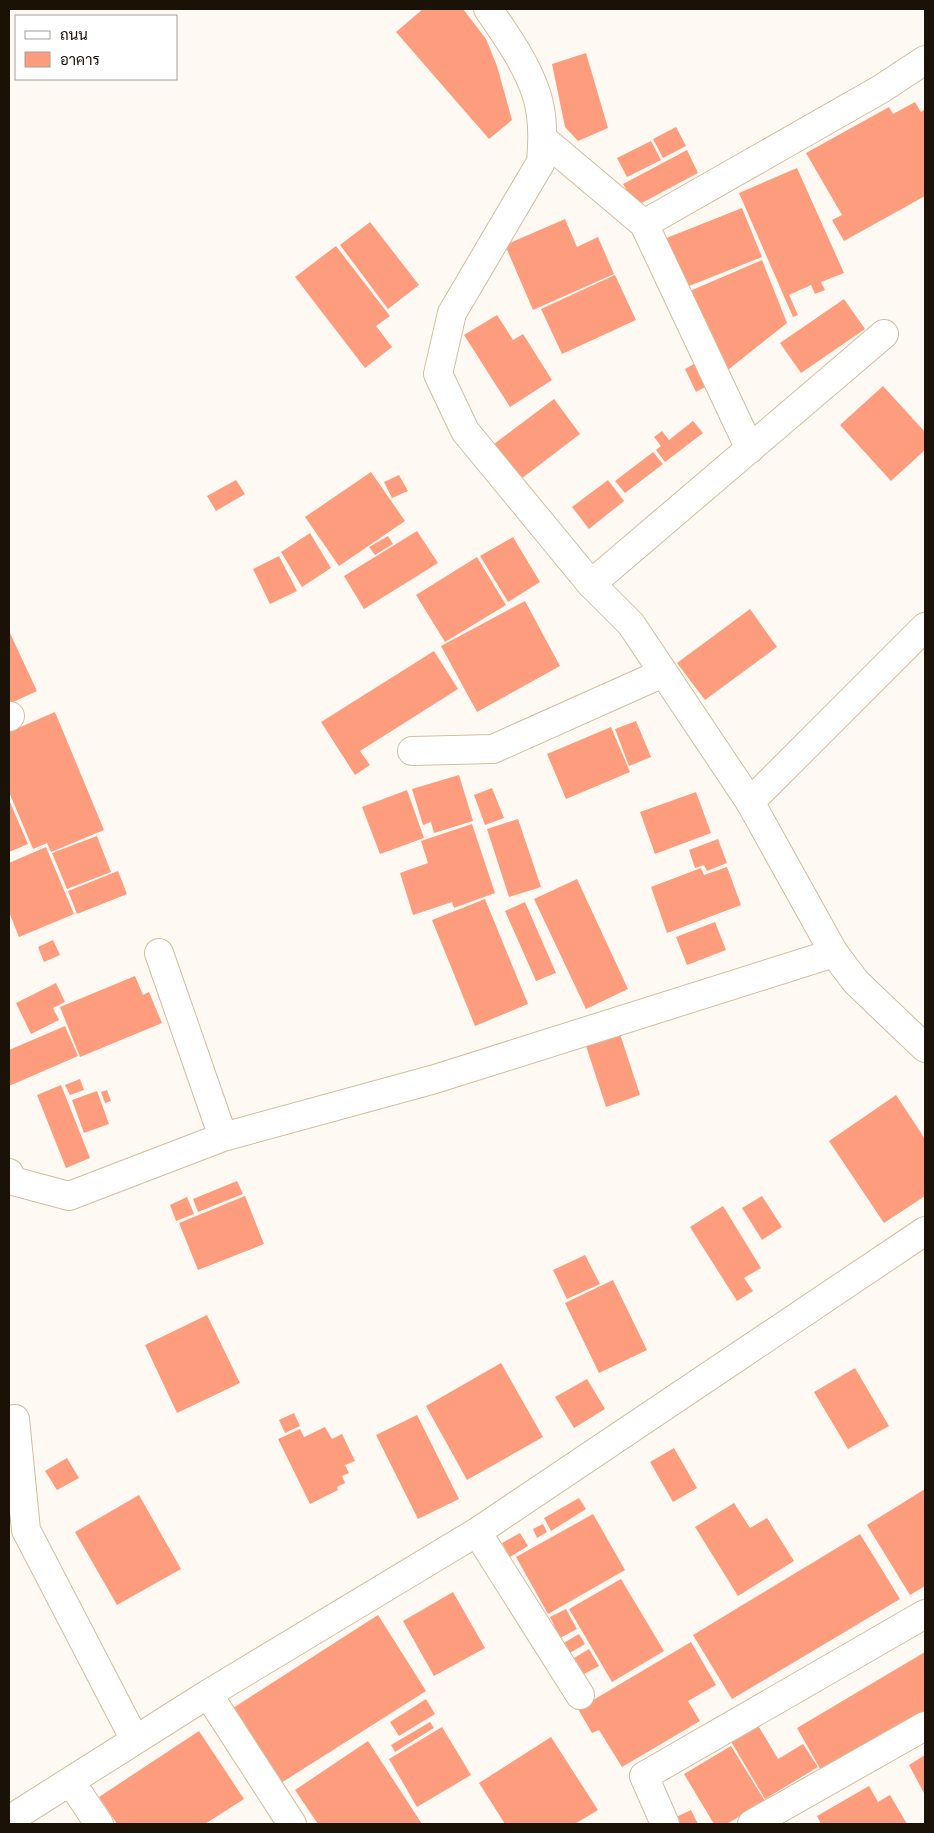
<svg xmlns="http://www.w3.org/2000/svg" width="934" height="1833" font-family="Bitter,Sarabun,serif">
<rect width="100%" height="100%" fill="#fff9f3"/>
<path fill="#fe9d7e" d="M423,9h40l23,30 11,27 15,54 -23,19 -93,-107z
M586,53l22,75 -30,13 -13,-14 -13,-63z
M915,102l6,10 4,-3v87l-81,45 -12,-21 10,-5 -36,-62 83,-46 4,7z
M676,127l10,19 -23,12 -10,-19z
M651,141l10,19 -34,17 -10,-19z
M687,150l11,23 -62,33 -13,-22z
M797,168l47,105 -23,9 4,8 -10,4 -4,-9 -22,10 9,20 -5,2 -54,-124z
M742,208l20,49 -78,31 -20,-49z
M565,219l12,28 21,-10 16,37 -81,36 -28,-65z
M370,222l49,63 -31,24 -48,-64z
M336,246l54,70 -14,10 16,21 -27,21 -70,-91z
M762,260l25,63 -68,54 -36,-83z
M615,275l21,45 -74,34 -21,-45z
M844,299l21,30 -64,44 -21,-30z
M497,315l16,25 10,-6 29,46 -42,27 -46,-72z
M705,358l11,23 -20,11 -11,-23z
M883,386l42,46v18l-34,31 -51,-56z
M554,399l26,35 -63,48 -27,-35z
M693,421l10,12 -38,29 -9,-12 5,-4 -7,-9 8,-6 7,9z
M653,452l10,12 -38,29 -10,-12z
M371,472l34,49 -66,45 -34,-49z
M399,475l9,16 -16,7 -8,-16z
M236,480l9,14 -29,17 -9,-15z
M608,480l16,21 -35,28 -17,-22z
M417,531l21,32 -74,46 -20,-33z
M310,533l21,35 -29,19 -21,-35z
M388,536l5,8 -18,11 -6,-8z
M513,537l27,45 -32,20 -28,-46z
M279,556l18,35 -27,13 -17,-35z
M477,557l29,48 -61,37 -29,-47z
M525,601l35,65 -83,46 -36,-66z
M750,609l27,38 -72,53 -28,-37z
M9,631l28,60 -28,13z
M434,651l24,38 -98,62 10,14 -15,10 -34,-53z
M55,712l49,118 -53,22 -4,-9 -14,6 -24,-57v-60z
M636,721l15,36 -22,9 -14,-37z
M611,727l19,45 -64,27 -19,-45z
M459,775l14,46 -39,12 -3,-11 -8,3 -11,-36z
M492,788l12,30 -19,7 -11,-30z
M407,790l17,48 -44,16 -18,-47z
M696,792l15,41 -56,21 -15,-42z
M9,800l19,44 -19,8z
M518,819l23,68 -32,10 -22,-68z
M472,824l23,69 -41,15 -2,-6 -39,13 -13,-42 28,-10 -7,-22z
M97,836l14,36 -44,17 -15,-36z
M718,839l9,24 -20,8 -3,-6 -9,3 -6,-18z
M46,847l28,67 -55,23 -10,-25v-49z
M727,867l14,38 -74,28 -16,-46 50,-19 3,7z
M118,871l9,23 -50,20 -9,-23z
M577,879l51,110 -42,20 -52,-110z
M485,899l43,105 -53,22 -43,-106z
M525,902l31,71 -20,8 -31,-70z
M715,922l11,28 -39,15 -11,-28z
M53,940l7,15 -16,7 -6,-15z
M135,976l8,19 6,-3 13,31 -82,34 -20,-50z
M56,983l9,19 -12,6 6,12 -28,14 -15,-31z
M65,1026l13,30 -69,30v-36z
M620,1034l20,61 -34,12 -20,-61z
M80,1079l4,11 -14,5 -5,-10z
M61,1085l29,73 -24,10 -29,-73z
M107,1090l4,11 -6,2 -4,-11z
M97,1091l12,33 -25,9 -12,-33z
M896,1095l29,44v57l-41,27 -55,-82z
M237,1181l6,13 -45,18 -5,-13z
M245,1196l19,48 -66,26 -19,-47z
M762,1196l20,31 -20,13 -20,-32z
M187,1197l7,17 -18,7 -6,-16z
M723,1206l38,62 -17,10 9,13 -16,10 -47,-74z
M585,1255l15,29 -33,15 -14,-29z
M613,1280l34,70 -48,23 -34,-70z
M207,1315l33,68 -63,30 -32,-68z
M501,1363l42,74 -76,43 -41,-74z
M855,1368l34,58 -41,23 -34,-57z
M587,1379l18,30 -31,19 -19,-31z
M294,1413l6,13 -15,7 -6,-13z
M417,1415l42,84 -41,20 -42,-84z
M325,1427l7,12 10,-5 13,27 -10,4 4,8 -7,3 3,7 -8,4 1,3 -28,14 -32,-65 22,-10 4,8z
M674,1448l23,40 -24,14 -23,-40z
M67,1458l12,20 -22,12 -12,-19z
M925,1489v97l-15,9 -43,-70z
M139,1495l42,74 -64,36 -42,-73z
M579,1498l7,11 -35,22 -7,-13z
M734,1503l16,25 17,-10 27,43 -56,35 -43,-69z
M593,1514l32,56 -77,44 -32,-57z
M543,1524l4,8 -10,6 -4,-9z
M520,1533l8,13 -18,11 -8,-14z
M860,1534l40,65 -168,100 -39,-64z
M621,1579l43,72 -52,31 -43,-73z
M453,1592l32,56 -51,28 -31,-55z
M566,1609l11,20 -17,9 -10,-21z
M378,1615l48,76 -145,92 -48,-75z
M579,1634l6,10 -17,10 -6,-10z
M691,1642l25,43 -28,16 12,20 -78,46 -23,-37 -7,3 -14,-24z
M589,1649l10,17 -15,8 -10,-16z
M925,1652v59l-103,61 -25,-44z
M426,1699l9,15 -36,22 -9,-14z
M430,1722l4,6 -39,24 -4,-7z
M756,1722l22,37 25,-15 15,23 -53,32 -36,-61z
M442,1727l29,48 -54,32 -28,-48z
M199,1731l45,68 -39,25h-88l-18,-27z
M551,1737l47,73 -23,14h-70l-26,-41z
M368,1741l54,83h-104l-23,-34z
M731,1746l34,55 -38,23h-13l-30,-50z
M925,1755v40l-16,-30z
M869,1786l9,16 12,-7 17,29h-86l-4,-8z
M691,1810l7,14h-26l-2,-4z"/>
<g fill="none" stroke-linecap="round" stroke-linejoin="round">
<defs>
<path id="minor" d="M543,139l101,85 237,-135 44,-29
M644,224l106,225
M591,584l293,-250
M9,717l1,-1
M412,751l81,-2 170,-76
M750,802l175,-175
M159,953l64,184
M9,1173l4,8 56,15 154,-59 212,-58 399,-126
M15,1419l11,111 109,210
M477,1532l103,163
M208,1694l84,130
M71,1782l28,42
M9,1820l199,-126 269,-162 448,-301
M665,1824l-21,-48 281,-162
M752,1824l173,-98"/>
<path id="tertiary" d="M488,9c18,26 38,54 48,84 7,20 7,48 5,69l-89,151 -14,61 27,57 126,153 40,40 119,178 84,151 22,29 69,66"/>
</defs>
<use href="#minor" stroke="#d5bd9e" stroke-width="30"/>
<use href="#tertiary" stroke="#d5bd9e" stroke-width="30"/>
<use href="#minor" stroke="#fff" stroke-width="28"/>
<use href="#tertiary" stroke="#fff" stroke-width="28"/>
</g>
<rect width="934" height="1833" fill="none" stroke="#1a1107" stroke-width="20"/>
<rect x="15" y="15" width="162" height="65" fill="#ffffff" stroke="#a3a09c"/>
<rect x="25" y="31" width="25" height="8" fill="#ffffff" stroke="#a3a09c"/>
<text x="60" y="40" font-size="15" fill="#1a1107">ถนน</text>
<rect x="25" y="52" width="25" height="15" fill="#fe9d7e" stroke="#a3a09c"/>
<text x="60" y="65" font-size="15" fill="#1a1107">อาคาร</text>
</svg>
